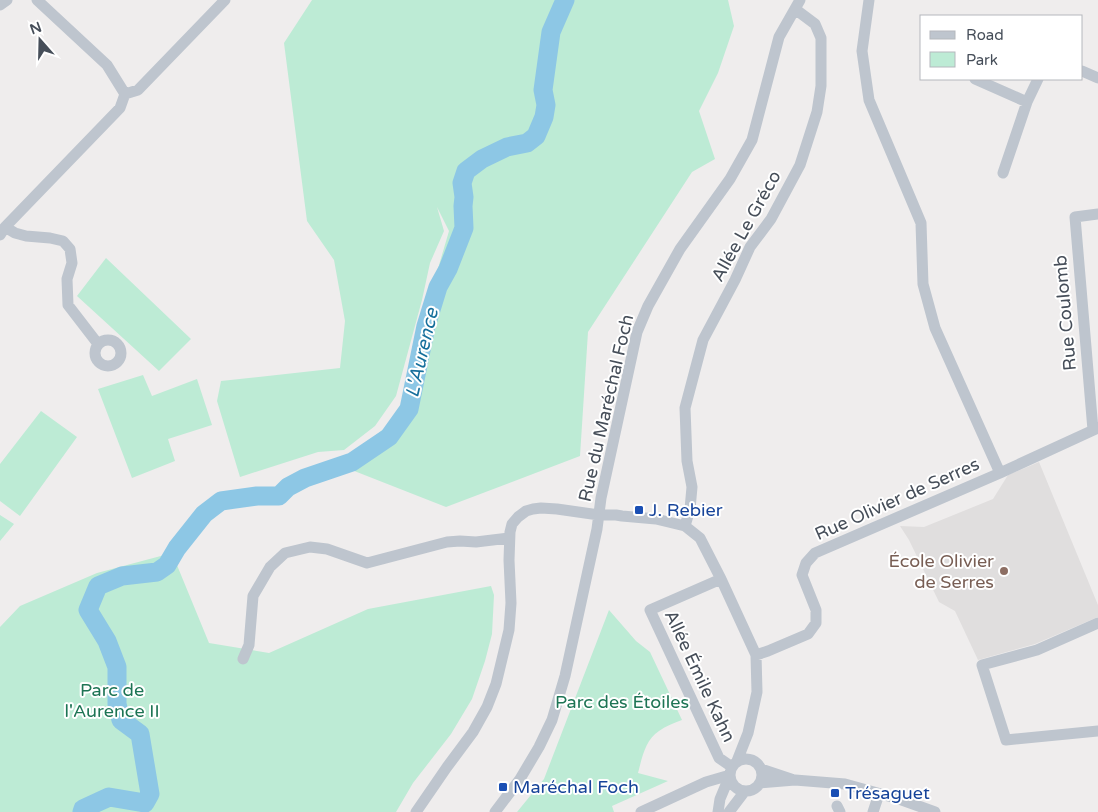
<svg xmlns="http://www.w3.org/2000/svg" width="1098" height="812" font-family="'Varela Round',sans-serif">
<rect width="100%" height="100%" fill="#efeded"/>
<path fill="#e0dede" d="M1039,462l59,143v12l-63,27 -57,16 -23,-49 -16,-9 -30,-62 -9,-14 24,1 69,-28 15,-24z"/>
<path fill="#bdebd5" d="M312,0h416l6,26 -16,47 -19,38 16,48 -23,13 -104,160 -8,124 -134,51 -107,-42 51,-41 15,-23 27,-112 17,-58 -12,-24 7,24 -14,32 -8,37 -26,96 -21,30 -31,24 -26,2 -78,25 -23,-76 4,-20 119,-13 5,-47 -11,-61 -27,-39 -23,-178z
M106,258l85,81 -32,32 -82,-75z
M143,375l9,21 45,-17 15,46 -44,14 7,22 -43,17 -34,-89z
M41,411l36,26 -57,79 -20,-15v-37z
M0,515l14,9 -14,17z
M172,553l37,90 60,10 99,-44 123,-23 3,9 -2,39 -7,27 -13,38 -21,35 -38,49 -17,29h-396v-185l20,-21 77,-33z
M609,610l27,31 14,11 32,68c-8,3 -16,6 -23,11 -14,9 -17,27 -21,42l30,8 -56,25 2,6h-97l27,-33z"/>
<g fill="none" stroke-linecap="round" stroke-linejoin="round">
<path stroke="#8dc7e5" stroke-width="19" d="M82,812l1,-3 26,-12 36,6 5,-9 -10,-60 -19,-14 -4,-16v-37l-10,-26 -19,-31 10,-24 24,-10 35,-4 10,-7 10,-17 27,-34 17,-13 36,-5h22l9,-9 17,-9 47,-16 37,-25 20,-28 17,-83 12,-39 10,-18 16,-41 -1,-22 1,-9 -2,-14 4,-12 16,-12 25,-12 20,-4 9,-7 8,-19 2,-12 -3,-15 8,-58 14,-32"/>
<path stroke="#bec5ce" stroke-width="11" d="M869,0l-7,51 7,49 52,123 2,61 12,44 65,145
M0,5l7,-5
M1082,71l16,7
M975,79l52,23 11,-23
M125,94l13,-4 87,-90
M1003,173l24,-71
M5,227l10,6 11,3 24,2 13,3 7,8 2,14 -5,16 1,26 30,39
M0,235l5,-8 115,-119 5,-14 -18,-29 -70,-65
M95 353a13 13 0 1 1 26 0a13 13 0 1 1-26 0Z
M1093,430l-18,-213 23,-3
M685,526l5,-17 2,-22 -5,-26 -2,-53 18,-68 32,-60 15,-33 21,-28 29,-54 17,-53 4,-26v-48l-6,-14 -20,-15
M721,579l-71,31 69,148 13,9
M1098,623l-61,27 -55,15 24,75 92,-9
M756,655l12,-4 40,-17 8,-11v-13l-14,-35 4,-12 9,-10 185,-80 98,-45
M243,659l6,-14 4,-49 17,-29 15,-14 25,-6 17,2 40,14 80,-21 13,-1 16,1 33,-4
M730 775a16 16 0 1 1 32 0a16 16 0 1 1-32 0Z
M761,769l30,10
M760,783l35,-3 50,4 54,15 36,13
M837,806l3,6
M416,812l31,-45 26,-35 14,-25 9,-23 13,-54 2,-27 -2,-43 1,-28 2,-8 6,-7 8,-6 7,-2 8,-1 16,1 42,6h17l6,1 34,3 29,7 15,12 21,41 35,76 1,37 -9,41 -11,28
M495,812l25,-33 19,-32 13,-27 13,-44 32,-147 4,-31 36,-166 11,-26 32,-57 50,-70 22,-39 27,-103 21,-37
M641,812l65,-30 24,-7
M718,812l2,-13 10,-24
M729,812l16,-21
M873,812l6,-18"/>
</g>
<g fill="#1a4fb4" stroke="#fff" stroke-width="2">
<rect x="634" y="505" width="10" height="10" rx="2.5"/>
<rect x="498" y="782" width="10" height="10" rx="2.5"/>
<rect x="830" y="788" width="10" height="10" rx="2.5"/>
</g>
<circle fill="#8d6e63" stroke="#fff" stroke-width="2" cx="1004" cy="571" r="5"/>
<g text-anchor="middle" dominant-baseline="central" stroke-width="4" stroke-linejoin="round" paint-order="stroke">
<g font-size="18" fill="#464e59" stroke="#fff">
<text transform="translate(746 226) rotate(-61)">Allée Le Gréco</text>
<text transform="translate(1065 313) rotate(-95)">Rue Coulomb</text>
<text transform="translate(606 408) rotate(-77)">Rue du Maréchal Foch</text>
<text transform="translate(897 499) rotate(-24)">Rue Olivier de Serres</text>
<text transform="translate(700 676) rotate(65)">Allée Émile Kahn</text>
</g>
<g font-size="18" fill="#164399" stroke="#fff" text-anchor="start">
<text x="649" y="510">J. Rebier</text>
<text x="513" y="787">Maréchal Foch</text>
<text x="845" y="793">Trésaguet</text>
</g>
<g font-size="18" fill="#785e54" stroke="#fff" text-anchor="end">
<text x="994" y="561">École Olivier<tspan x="994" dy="21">de Serres</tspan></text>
</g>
<g font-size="18" fill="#1d7454" stroke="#fff">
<text x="112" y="690">Parc de<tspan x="112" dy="21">l'Aurence II</tspan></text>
<text x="622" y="702">Parc des Étoiles</text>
</g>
<g font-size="19" font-style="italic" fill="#166f9c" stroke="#fff">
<text transform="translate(422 353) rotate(-77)">L'Aurence</text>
</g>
</g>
<rect x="920" y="15" width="162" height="65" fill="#ffffff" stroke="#b5b8bd"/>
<rect x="930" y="31" width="25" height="8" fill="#bec5ce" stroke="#b5b8bd"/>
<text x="966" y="40" font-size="15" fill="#464e59">Road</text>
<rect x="930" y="52" width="25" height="15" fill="#bdebd5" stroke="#b5b8bd"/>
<text x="966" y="65" font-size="15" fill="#464e59">Park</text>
<g transform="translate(40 40) rotate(340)" stroke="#ffffff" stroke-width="4" paint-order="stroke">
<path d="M0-4L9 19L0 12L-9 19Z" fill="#464e59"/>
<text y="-8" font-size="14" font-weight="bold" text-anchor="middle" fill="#464e59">N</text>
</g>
</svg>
